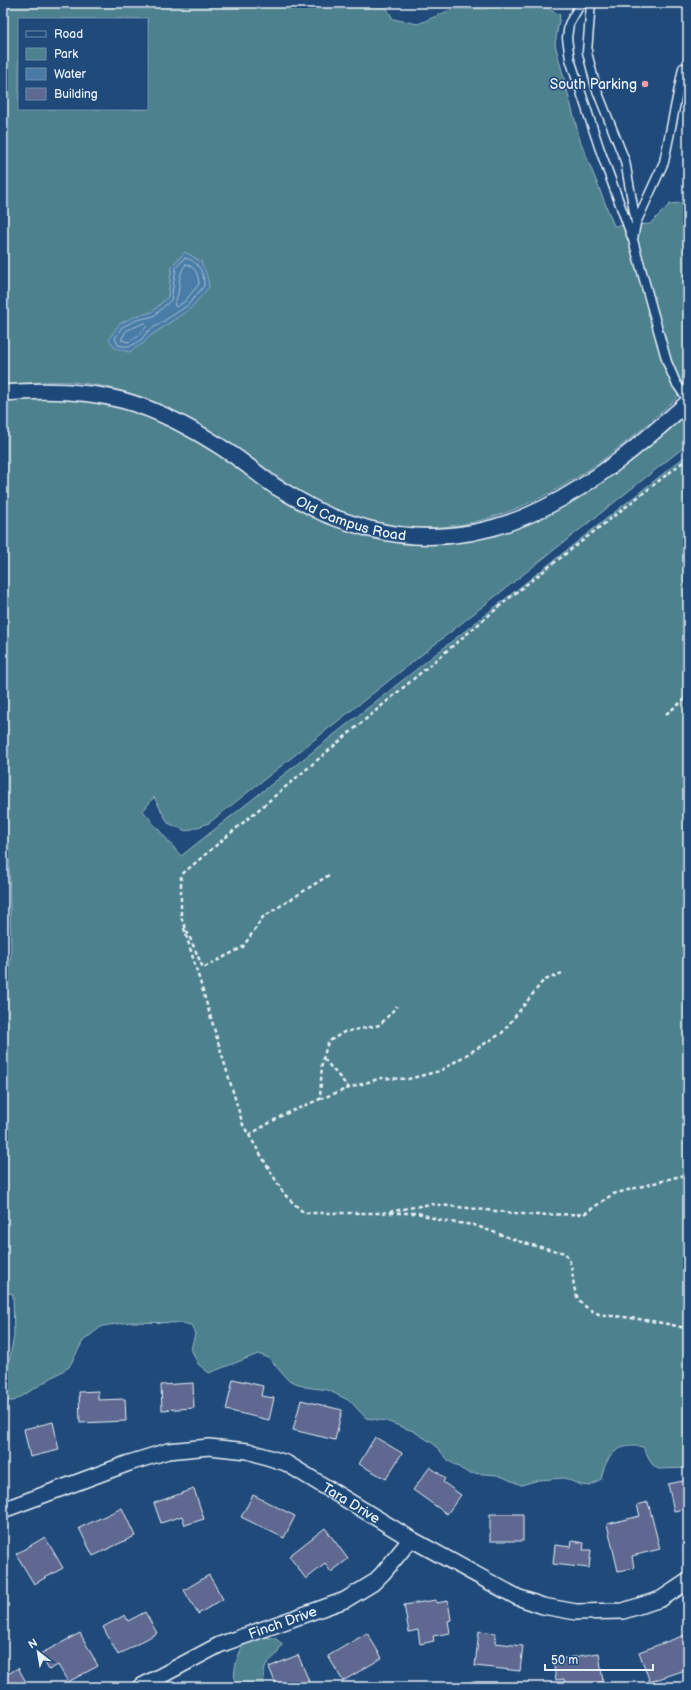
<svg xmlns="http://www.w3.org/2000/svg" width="691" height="1690" font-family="'Balsamiq Sans',sans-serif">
<rect width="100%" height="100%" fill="#1f4a7a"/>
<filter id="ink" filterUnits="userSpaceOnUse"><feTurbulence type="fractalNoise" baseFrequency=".025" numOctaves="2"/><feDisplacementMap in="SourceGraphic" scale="8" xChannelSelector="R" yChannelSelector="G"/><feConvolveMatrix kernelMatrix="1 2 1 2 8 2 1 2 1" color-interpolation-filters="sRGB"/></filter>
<g filter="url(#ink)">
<path fill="#4d818d" stroke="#9ab9c2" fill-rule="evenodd" d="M3,3h381l9,16 25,5 37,-16 27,1 33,-6h23l22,12 -5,29 25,96 34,86 36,-2 20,-20 18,-2v185c-99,96 -227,186 -368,116 -29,-15 -53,-35 -80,-53 -52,-35 -104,-63 -168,-68 -22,-1 -47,1 -69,3zM19,19h128v90h-128zM185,252l17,10 -12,47 -40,27 -14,-20 16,-4 16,-15 4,-31z
M63,399c11,1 23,1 35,3 68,10 121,55 176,92 65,43 148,62 224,40 22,-6 43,-18 64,-29 12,-7 25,-12 37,-20 32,-21 61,-48 89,-74v33l-479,379 -23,8 -18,-8 -14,-26 -11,14 38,45 507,-402v1014l-30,1 -6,-5 -9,-17c-25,-5 -37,8 -42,32l-11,7 -9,-1 -17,-7 -25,2 -18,5 -23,-10 -30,-2 -19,-12 -15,-17 -21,-13 -27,-10 -20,-3 -16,-17 -22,-11 -23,-3 -18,-8 -18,-21 -11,-4 -49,19 -11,-9 -7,-15 4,-15 -4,-9 -10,-2 -50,-1 -29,4 -19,15 -14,26 -55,34h-8l-3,-8v-12l4,-9 7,-36 -1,-42 -10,-2v-273l8,-65 -2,-93 -6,-12v-449z
M258,1637l17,1 7,6c-9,23 -20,10 -18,43h-28c-5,-16 2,-30 8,-45z"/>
<path fill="#497ba6" stroke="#89aac7" d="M185,252c18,10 21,15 24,35l-19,22 -40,27 -6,7 -15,9 -14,-4 -6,-9 10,-15 17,-8 16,-4 16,-15 4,-31z"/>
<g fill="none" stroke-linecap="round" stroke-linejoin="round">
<path stroke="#a8c2d7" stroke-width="1" d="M185,258c13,2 20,16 19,28l-17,20 -40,26 -6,8 -12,7 -11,-2 -3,-7 7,-11 15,-7 17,-4 17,-16 5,-32z
M186,264c10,3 12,11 13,20l-15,18 -8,5 -2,-3c8,-12 2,-29 12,-40z
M145,323l2,3 -9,10 -10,6 -7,-2 5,-9z"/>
</g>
<path fill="#5e6890" stroke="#e8f1f8" d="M233,1379l30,7 -2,10 13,2 -5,22 -43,-10z
M193,1383l1,25 -32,2 -1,-25z
M98,1391v9l27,-1 1,22 -46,2 -1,-31z
M301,1400l41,10 -7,30 -42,-10z
M53,1422l6,28 -29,7 -6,-28z
M375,1437l27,16 -16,26 -27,-15z
M430,1467l15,11 -2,4 18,13 -14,19 -34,-24z
M688,1480v28l-14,3 -6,-27z
M194,1489l10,30 -19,6 -3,-9 -21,7 -7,-20z
M253,1495l42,21 -11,22 -43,-21z
M648,1502l12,47 -28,7 2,12 -16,3 -11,-47 33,-8 -3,-11z
M122,1508l13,28 -42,20 -14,-28z
M490,1514h33v27h-33z
M325,1528l23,31 -17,13 -6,-8 -19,15 -17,-23z
M45,1537l18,31 -29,16 -18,-30z
M572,1541l12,2 -1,7h8l-2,18 -36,-4 2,-19 16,2z
M209,1575l14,24 -25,15 -14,-24z
M436,1600v3l12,-2 3,19 -3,1 2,12 -17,3 1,5 -14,3 -2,-14 -9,2 -5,-27z
M145,1612l12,21 -39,22 -15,-28 22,-12 3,6z
M479,1631l17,2 -1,10 28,3 -3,25 -45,-5z
M80,1633l18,33 -30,16 -10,-17 -9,5 -9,-16z
M367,1633l15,25 -39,23 -15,-25z
M685,1635l3,9v25l-38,13 -11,-30z
M599,1653l4,29 -38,5 -1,-8 -8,1 -3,-20z
M298,1655l11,26 -15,6h-17l-8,-20z
M18,1668l11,19h-26v-10z"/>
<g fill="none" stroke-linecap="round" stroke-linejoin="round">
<defs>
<path id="lane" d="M581,3l-12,21 -2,14 3,21 29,88 34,93 34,122 9,21 12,17
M591,3l-4,49 9,36 29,73 11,62 -3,16
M636,223l28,-61 19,-94"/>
<g id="street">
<path id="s1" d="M3,393c97,-8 150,8 230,62 15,10 28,22 43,32 14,8 29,17 43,24 16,8 34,13 51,18 128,33 228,-46 318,-127"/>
<path id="s2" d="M3,1510l126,-47 39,-12 41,-4 39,4 38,12 125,76 106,58 26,9 33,6 47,-1 38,-12 27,-18"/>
<path id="s3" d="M140,1687l79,-42 126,-45 28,-17 10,-10 28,-34"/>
</g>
</defs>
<use href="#lane" stroke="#e8f1f8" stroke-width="11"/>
<use href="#street" stroke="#e8f1f8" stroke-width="18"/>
<path stroke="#e8f1f8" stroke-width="2.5" stroke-dasharray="4 3" stroke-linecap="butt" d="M666,714l22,-17
M329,875l-66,42 -20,30 -40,21 -22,-51v-42l332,-280 175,-137
M184,928l59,197 41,69 20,19h78l49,-9 102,11 51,-1 29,-20 75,-20
M324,1059l25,29
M320,1099l29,-11 32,-10 27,1 32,-8 62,-38 41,-52 19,-8
M249,1135l34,-20 37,-16 2,-37 6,-20 16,-10 36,-7 17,-19
M390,1213h28l24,8 32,4 50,18 41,10c11,14 5,33 14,47 4,6 14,12 20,14 8,2 17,2 25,3 22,3 43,6 64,12"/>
<use href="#lane" stroke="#1f4a7a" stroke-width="8"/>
<use href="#street" stroke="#1f4a7a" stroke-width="15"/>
</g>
</g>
<circle fill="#ff9aa2" stroke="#1f4a7a" stroke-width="1.5" cx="645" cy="84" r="4"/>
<g text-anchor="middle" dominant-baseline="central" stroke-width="3" stroke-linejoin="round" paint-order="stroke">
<g font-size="14" fill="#e8f1f8" stroke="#1f4a7a" text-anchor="end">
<text x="637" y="84">South Parking</text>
</g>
<g font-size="14" fill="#e8f1f8" stroke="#1f4a7a">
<text stroke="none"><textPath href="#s1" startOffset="380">Old Campus Road</textPath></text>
<text stroke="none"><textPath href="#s2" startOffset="372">Tara Drive</textPath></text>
<text stroke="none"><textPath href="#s3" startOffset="157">Finch Drive</textPath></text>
</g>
</g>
<rect width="691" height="1690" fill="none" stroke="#1f4a7a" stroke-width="16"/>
<rect x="8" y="8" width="675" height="1674" fill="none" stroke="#e8f1f8" stroke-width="1.5" filter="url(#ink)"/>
<rect x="18" y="18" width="130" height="92" fill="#1f4a7a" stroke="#6f8dac"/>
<rect x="26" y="31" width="20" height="6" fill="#1f4a7a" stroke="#6f8dac"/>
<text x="54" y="38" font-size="12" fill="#e8f1f8">Road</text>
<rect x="26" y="48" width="20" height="12" fill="#4d818d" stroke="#6f8dac"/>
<text x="54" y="58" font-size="12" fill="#e8f1f8">Park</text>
<rect x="26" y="68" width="20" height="12" fill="#497ba6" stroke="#6f8dac"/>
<text x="54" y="78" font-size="12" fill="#e8f1f8">Water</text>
<rect x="26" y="88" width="20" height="12" fill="#5e6890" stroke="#6f8dac"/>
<text x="54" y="98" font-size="12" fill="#e8f1f8">Building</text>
<g transform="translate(38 1652) rotate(329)" stroke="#1f4a7a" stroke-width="3" paint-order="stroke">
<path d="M0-3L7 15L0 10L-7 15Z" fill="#e8f1f8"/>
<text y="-6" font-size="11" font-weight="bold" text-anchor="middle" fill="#e8f1f8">N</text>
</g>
<path d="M545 1664v6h108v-6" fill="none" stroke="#e8f1f8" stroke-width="2"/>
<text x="551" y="1664" font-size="12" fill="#e8f1f8" stroke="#1f4a7a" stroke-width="3" paint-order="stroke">50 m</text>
</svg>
